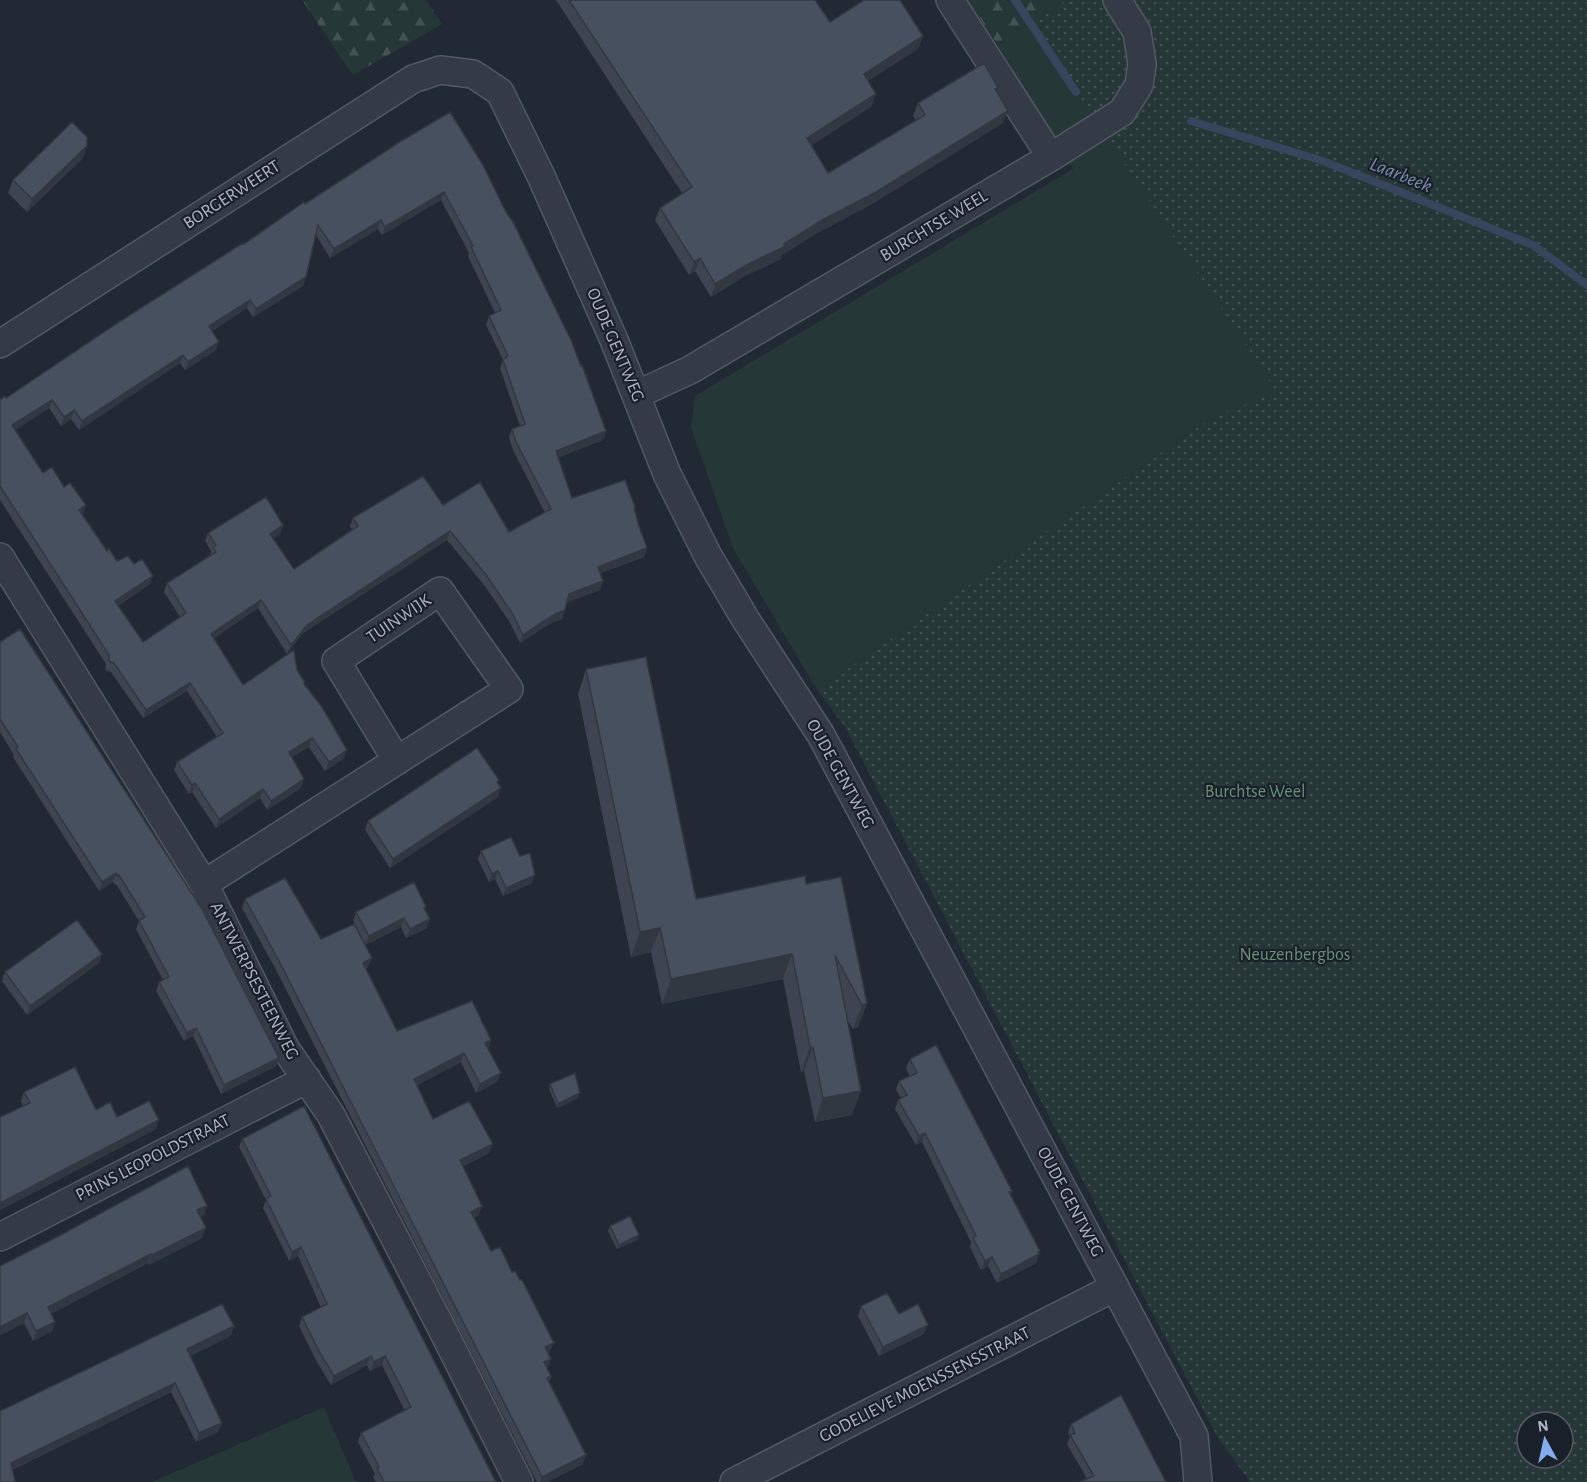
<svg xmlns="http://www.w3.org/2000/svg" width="1587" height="1482" font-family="'Alegreya Sans',sans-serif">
<defs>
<pattern id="forest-firs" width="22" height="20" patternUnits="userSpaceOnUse" patternTransform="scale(1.5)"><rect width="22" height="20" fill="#263738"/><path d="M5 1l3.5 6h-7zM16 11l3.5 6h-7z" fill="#435253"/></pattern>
<pattern id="park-dots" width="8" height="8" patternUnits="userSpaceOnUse" patternTransform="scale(1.5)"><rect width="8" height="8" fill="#263738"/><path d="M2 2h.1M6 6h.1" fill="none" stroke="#435253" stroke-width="1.8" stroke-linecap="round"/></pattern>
</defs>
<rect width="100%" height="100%" fill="#212935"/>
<path fill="#263738" d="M1069,0h48l470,290 -374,127 -396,273 -84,-142 -42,-120 4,-32 378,-227 -76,-125z
M324,1407l32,75h-204z"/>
<path fill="url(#forest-firs)" d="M302,0h124l16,24 -89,51z
M968,0h101l-72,44z"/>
<path fill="url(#park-dots)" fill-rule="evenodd" d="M1070,0h517v1482h-337l-33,-46 -372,-709 -28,-37 396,-273 64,-25 -246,-368zM1527,1422h36v36h-36z"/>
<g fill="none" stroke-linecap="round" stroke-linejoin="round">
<path stroke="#37465d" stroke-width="8" d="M1015,0l61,92
M1191,121l132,40 210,84 54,40"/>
<defs>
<path id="minor" d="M950,0l101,157
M0,344l413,-265 27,-9 33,4 27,18 41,84 73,164 53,134 41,82 38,64 75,115 373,701 4,46
M636,395l54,-25 361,-213 71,-45 17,-27 3,-21 -5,-32 -20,-32
M0,557l204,327 81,164 46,67 109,210 79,157
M204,884l305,-195 -69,-98 -104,70 61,100
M0,1237l307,-158
M734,1482l381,-195"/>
</defs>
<use href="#minor" stroke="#525964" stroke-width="30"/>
<use href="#minor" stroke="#343b46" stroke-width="27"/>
</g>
<path fill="#3d4552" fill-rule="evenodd" d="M556,0h259l15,22 93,14 -5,13 -50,32 8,13 -5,13 -59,38 16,28 88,-53 -3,-4 5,-13 79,-11 6,31 -131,81 -53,28 -37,23 -1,4 -36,17 -34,21 -16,-26 -6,4 -34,-55 5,-12 22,-15z
M450,112l156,319 -3,9 -45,17 14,41 63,9 -1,3 5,16 8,22 -3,9 -43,16 2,8 -3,9 -33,12 -5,17 -11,4 -31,20 -11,-22 -25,-36 -37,-45 -144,93 -16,21 -29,-46 -45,31 30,46 54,-15 47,88 -19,13 -16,-24 -17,10 9,31 -34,22 -7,-12 -44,30 -24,-36 -3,2 -15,-24 3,-8 40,-25 -30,-46 -44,27 -32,-46 -6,-2 1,-6 -106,-164v-100l6,-2 299,-194zM441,200l28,53 -1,3 27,57 -6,3 -3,9 17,35 -3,8 20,58 -8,3 -3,8 4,13 32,63 -36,19 -66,-27 -90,13 -3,8 2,4 -58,39 -21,-31 7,-4 3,-9 -75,8 -3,8 6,10 -1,5 -43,27 -3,9 16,25 -37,25 -25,-36 32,-22 -16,-20 -17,-3 -10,-10 -25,-37h1l-40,-41 -28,-43 34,-22 12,18 10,-7 8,11 101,-67 5,7 31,-20 -4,-19 35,-23 6,9 50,-31 3,-9 10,-42 14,23 48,-29 4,6z
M87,146l-5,13 -55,53 -19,-19 5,-13z
M0,642l279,416 -3,8 -55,28 -28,-58 -9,5 -28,-50 3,-9 4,-2 -27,-51 3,-8 -23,-37 -1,1 -2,-3 -14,9 -86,-134 1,-2 -14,-23z
M586,669l110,230 110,-15 61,119 -9,24 -5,2 -6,-10 5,96 -37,7 -11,-51 -3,1 -18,-93 -121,25 -11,-52 -20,5 -53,-263z
M498,783v14l-108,71 -25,-38 3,-9z
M481,851l51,32 -29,13 -8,-17 -6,3 -11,-23z
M245,899l76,40 47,28 -2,2 31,62 94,9 -3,9 9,33 -21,11 -15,-31 -44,23 16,34 56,34 -27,14 20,39 -4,10 -4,2 17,33 59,101 -2,1 -1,15 4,8 -2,6 34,82 -36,18h-10l-262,-514 -33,-60z
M426,907l-1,3 2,18 -21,10 -5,-11 -36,18 -12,-25 3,-8z
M102,954l-3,9 -72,52 -25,-34 3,-9z
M910,1059l102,132 -2,4 30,56 -4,12 -39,20 -9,-17 -7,4 -11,-23 1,-5 -49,-100 -6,3 -21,-36 3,-9 3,-2 -5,-8 3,-9 11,-5 -4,-8z
M550,1084l28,14 -21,10 -8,-19z
M24,1092l72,18 60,19 -156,81v-93l23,-11 -2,-5z
M242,1139l254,343h-120l-3,-5 2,-3 -17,-32 3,-9 44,-22 -23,-46 -12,6 -3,-6 -36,20 -14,-23 -18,-36 3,-9 19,-10 -23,-51 -9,5 -26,-53 3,-8 -27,-53z
M204,1215l-4,2 2,21 -53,27 -1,-2 -97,51 4,8 -3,9 -19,10 -9,-18 -24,12v-69z
M610,1226l29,9 -2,5 -20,9 -9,-18z
M861,1306l63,28 -45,22 -21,-40z
M231,1336l-41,20 32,67 -4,9 -22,10 -25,-50 -159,78 -12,-59z
M1071,1424l95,58 -79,-3 -20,-35 3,-7 -2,-4z"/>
<path fill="#323842" d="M923,36l-5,13 -59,38 5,-13z
M876,94l-5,13 -68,44 4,-13z
M1008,111l-5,12 -131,81 -53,28 -37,23 -1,4 -36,17 -34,21 4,-13z
M87,146l-5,13 -55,53 5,-13z
M444,192l-3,8 -59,35 3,-8z
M381,220l-3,9 -48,29 4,-9z
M700,258l-5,13 -6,4 5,-13z
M306,277l-3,9 -50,31 3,-8z
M250,300l-3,8 -41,27 3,-9z
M219,342l-3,8 -31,20 3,-8z
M183,355l-3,8 -101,67 3,-9z
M52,400l-3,8 -40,26 3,-9z
M74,410l-3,9 -10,7 3,-9z
M606,431l-3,9 -50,20 3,-9z
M86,505l-3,9 -7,4 3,-8z
M283,525l-3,9 -13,9 3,-9z
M450,531l-3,9 -144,93 -16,21 4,-9 16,-20z
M647,548l-3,9 -49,18 3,-8z
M153,576l-3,8 -38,26 3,-9z
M603,581l-3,9 -34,13 3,-9z
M261,600l-3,8 -51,35 4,-9z
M565,610l-3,9 -11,4 -31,20 3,-8 32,-21z
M190,683l-3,8 -44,27 3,-8z
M312,738l-3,9 -23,14 3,-9z
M347,750l-3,8 -19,13 4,-9z
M304,779l-3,9 -34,22 4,-9z
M195,783l-3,9 -3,2 3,-9z
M501,788l-3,9 -108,71 3,-9z
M263,789l-3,9 -44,30 3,-9z
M498,871l-3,8 -6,3 3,-8z
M116,873l-3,9 -14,9 3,-9z
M535,875l-3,8 -29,13 3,-8z
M404,918l-3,9 -36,18 4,-9z
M430,919l-3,9 -21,10 4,-9z
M660,928l-9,24 -20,5 9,-25z
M102,954l-3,9 -72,52 3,-9z
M792,954l-9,25 -121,25 9,-25z
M372,958l-4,9 -9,5 4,-9z
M867,1003l-9,24 -5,2 9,-24z
M196,1028l-3,8 -9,5 3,-8z
M491,1040l-3,9 -3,-6z
M810,1047h3l-9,24 -3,1z
M464,1053l-3,9 -50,26 3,-9z
M279,1058l-3,8 -55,28 3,-9z
M501,1073l-4,9 -21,11 4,-9z
M861,1091l-9,24 -37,7 8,-24z
M580,1093l-2,5 -21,10 1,-4z
M159,1120l-3,9 -156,81v-7z
M925,1133l-3,9 -6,3 3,-9z
M493,1144l-4,9 -33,17 4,-10z
M207,1206l-3,9 -10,5 3,-10z
M482,1206l-4,10 -10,5 3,-9z
M206,1228l-4,10 -53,27 3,-10z
M639,1235l-2,5 -20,9 2,-4z
M301,1247l-3,9 -9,5 3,-9z
M1040,1251l-4,12 -39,20 4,-9z
M151,1254l-3,9 -103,54 3,-10z
M992,1257l-4,9 -7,4 4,-9z
M27,1313l-3,10 -24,12v-8z
M55,1322l-3,9 -19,10 3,-10z
M928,1325l-4,9 -45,22 4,-9z
M234,1326l-3,10 -47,23 3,-10z
M554,1343l-4,9 -8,5 3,-10z
M371,1356l-4,9 -36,20 3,-9z
M385,1356l-3,9 -12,6 4,-9z
M551,1359l-3,9 -7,4 3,-10z
M175,1383l-4,9 -164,80 4,-9z
M222,1423l-4,9 -22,10 3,-9z
M586,1455l-3,9 -36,18h-7l2,-5z"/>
<path fill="#47505f" stroke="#323842" stroke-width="1.5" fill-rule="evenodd" d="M569,0h246l15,22 34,-22h36l23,36 -59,38 12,20 -69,44 21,35 97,-58 -7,-12 66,-40 14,25 -3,1 13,22 -132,81 -52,27 -40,25 2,2 -36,17 -35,21 -15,-26 -6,4 -34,-54 32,-21z
M450,112l33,53 23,47 7,10 58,118 10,26 1,-1 24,66 -50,20 16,47 53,-18 10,27 -1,1 5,18 8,22 -49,19 5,14 -34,13 -4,16 -10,4 -32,21 -11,-22 -25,-37 -37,-45 -143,94 -16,20 -30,-45 -50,34 32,51 51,-35 3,20 7,11v3l18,23 25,43 -18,12 -17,-24 -23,14 15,27 -33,22 -8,-12 -44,30 -24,-36 -3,2 -15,-23 46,-29 -33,-50 -44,27 -32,-47 -5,-2v-6l-109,-169v-86l5,-4 1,2 113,-76 124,-79 1,1 60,-42 1,2 93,-61zM444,192l29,54 -2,1 30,63 -12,6 19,40 -5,4 22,64 -13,5 4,13 35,67 -42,23 -29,-50 -37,23 -20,-29 -70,42 5,8 -64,43 -24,-35 13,-9 -17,-28 -58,36 8,12 -3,2 3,5 -49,31 19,30 -43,29 -28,-41 38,-25 -11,-17 -8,5 -6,-8 -11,5 -8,-12 -2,2 -28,-41 7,-5 -16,-22 -6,4 -12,-20 -9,6 -31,-48 40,-25 12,17 10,-7 8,11 101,-66 5,7 31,-20 -10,-16 41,-26 6,9 50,-32 12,-52 16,24 47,-29 4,7z
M72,122l15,15v9l-55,53 -19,-19z
M20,629l182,280 77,149 -55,27 -28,-57 -9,5 -28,-51 10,-5 -30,-56 6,-4 -26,-42 -1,1 -2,-3 -14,9 -86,-133 2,-2 -18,-28v-77z
M646,657l50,242 109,-23 1,8 35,-7 26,126 -5,2 -27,-50 26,136 -38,7 -10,-51h-3l-18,-93 -121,25 -11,-51 -20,4 -54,-263z
M477,748l22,32 -2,2 4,6 -108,71 -25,-38z
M511,837l9,19 10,-3 5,22 -29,13 -8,-17 -6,3 -11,-23z
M285,878l36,61 33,-15 18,34 -9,5 34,68 75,-30 19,39 -6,3 16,30 -21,11 -16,-31 -50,26 19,40 36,-18 24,43 -33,16 22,46 -11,6 20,39 9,-4 12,25 3,-1 5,9h2l32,63 -9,4 6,12 -7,3 7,14 -4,2 39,77 -44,22 -264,-518 -33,-60z
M414,882l12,25 -2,1 6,11 -20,10 -6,-11 -35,18 -13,-24z
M77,920l25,34 -72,52 -25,-34z
M936,1045l76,146 -3,1 31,59 -2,1 1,2 -38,20 -9,-17 -7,4 -12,-23 3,-2 -51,-103 -6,3 -21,-36 9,-5 -8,-14 18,-8 -7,-14z
M75,1067l21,43 14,-8 7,15 32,-16 10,19 -159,83v-86l30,-14 -6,-11z
M575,1073l5,20 -22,11 -8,-20z
M304,1106l192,376h-112l-7,-14 2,-1 -18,-34 50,-26 -26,-51 -11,6 -3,-6 -37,20 -14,-23 -18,-36 25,-13 -26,-57 -9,5 -26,-53 5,-3 -29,-57z
M188,1166l19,40 -10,4 9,18 -54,27 -1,-1 -103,53 7,15 -19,9 -9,-18 -27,14v-61l53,-27z
M630,1216l9,19 -20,10 -9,-19z
M887,1293l12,21 19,-10 10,21 -45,22 -22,-41z
M222,1304l12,22 -47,23 35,74 -23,10 -24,-50 -164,80 4,19h-15v-71z
M1121,1395l45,87h-87l15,-6 -24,-41 5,-2 -4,-9z"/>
<g text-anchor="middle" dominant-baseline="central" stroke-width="4.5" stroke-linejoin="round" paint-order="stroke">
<g font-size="18" fill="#afb6c3" stroke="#1a202a">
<text transform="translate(232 195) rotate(-33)">BORGERWEERT</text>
<text transform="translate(934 226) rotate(-31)">BURCHTSE WEEL</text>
<text transform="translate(615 345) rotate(67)">OUDE GENTWEG</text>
<text transform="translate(399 619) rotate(-34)">TUINWIJK</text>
<text transform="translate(840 774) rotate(61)">OUDE GENTWEG</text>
<text transform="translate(254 981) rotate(63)">ANTWERPSESTEENWEG</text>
<text transform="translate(153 1158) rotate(-27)">PRINS LEOPOLDSTRAAT</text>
<text transform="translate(1070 1202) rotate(62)">OUDE GENTWEG</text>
<text transform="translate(925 1385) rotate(-27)">GODELIEVE MOENSSENSSTRAAT</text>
</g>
<g font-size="18" fill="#689173" stroke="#1a202a">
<text x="1255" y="792">Burchtse Weel</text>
<text x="1295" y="955">Neuzenbergbos</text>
</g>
<g font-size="20" font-style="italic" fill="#788caa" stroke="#1a202a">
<text transform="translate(1401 175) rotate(22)">Laarbeek</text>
</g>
</g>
<g transform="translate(1545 1440) rotate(352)"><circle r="28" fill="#1a202a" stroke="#565c67" stroke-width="1.5"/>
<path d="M0-4.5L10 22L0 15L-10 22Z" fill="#86acf0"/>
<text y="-9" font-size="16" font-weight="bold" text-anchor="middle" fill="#afb6c3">N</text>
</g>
</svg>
